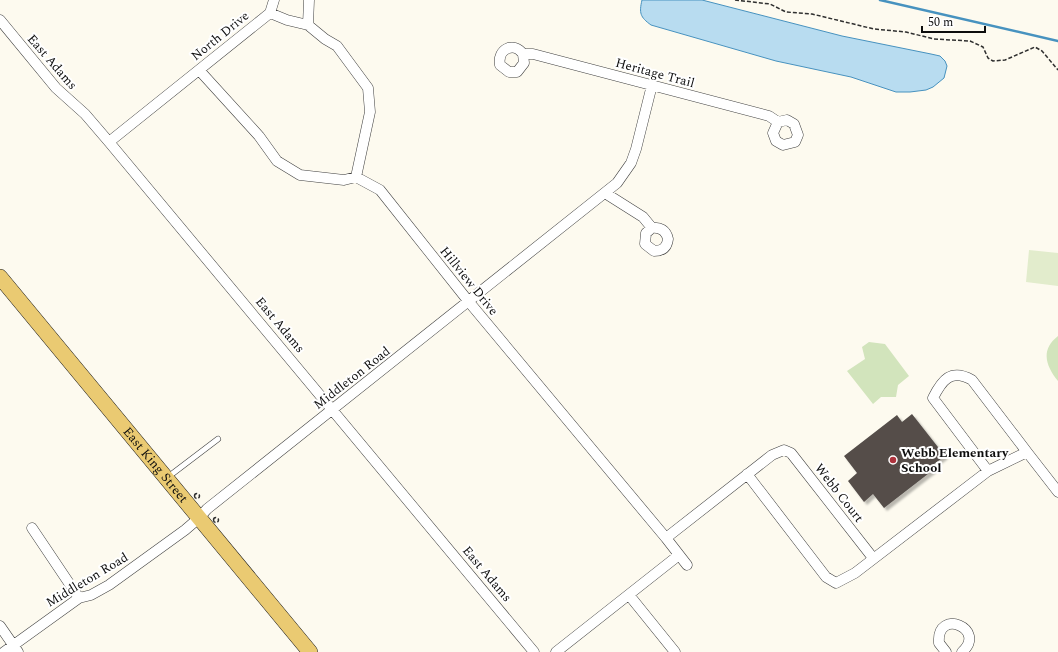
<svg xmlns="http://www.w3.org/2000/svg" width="1058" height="652" font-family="Spectral,serif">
<defs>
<filter id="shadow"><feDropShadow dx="3" dy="3" stdDeviation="1" flood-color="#0004"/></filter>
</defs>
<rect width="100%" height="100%" fill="#fdfaef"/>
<path fill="#d2e4bc" d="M1058,336v45c-12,-15 -18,-31 0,-45z
M869,342l16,2 24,32 -11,9 -2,12h-15l-8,7 -26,-33 18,-12 -3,-12z"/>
<path fill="#e2eccc" d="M1029,250l29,3v33l-32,-4z"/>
<path fill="#b8dcf0" stroke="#4792bf" d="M642,0h60l140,36 89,18 9,2 5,5 2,5 -3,12 -11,9 -7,3 -16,2h-14l-45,-15 -75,-16 -125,-36c-11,-8 -12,-12 -9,-25z"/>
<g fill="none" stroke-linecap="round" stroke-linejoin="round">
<path stroke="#4792bf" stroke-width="2.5" d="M880,0l178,41"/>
</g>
<path fill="#544e4a" filter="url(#shadow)" d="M912,414l33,42 -11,8 3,3 -53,41 -11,-14 -9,8 -16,-21 9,-8 -13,-17 53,-41 5,7z"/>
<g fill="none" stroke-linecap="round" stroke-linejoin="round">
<defs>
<path id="lane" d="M168,477l50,-38"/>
<path id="street" d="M270,13l17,7 21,5 17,14 12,7 31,42 2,24 -14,65
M270,13l4,-13
M0,20l56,68 29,26 24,28 425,510
M308,25l1,-25
M523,54l1,9 -7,9h-8l-9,-7c-3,-16 14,-24 23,-11h10l236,62 9,6 -5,11 3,8 7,4 12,-3 3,-7 -4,-11 -7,-4 -9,2
M199,70l60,66 18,25 23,14 44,5 12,-3 24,13 89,112 197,236 21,27
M109,142l161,-129
M605,193l38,24 9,11c8,-1 14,2 16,11 -1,8 -5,12 -14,12l-9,-7 1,-11 6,-5
M1027,452l31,40
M747,474l79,103 10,6 19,-10 133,-102 39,-19 -55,-72c-21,-12 -30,0 -39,18l55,73
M32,528l47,70
M666,538l106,-83 12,-5 7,3 82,105
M629,595l46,57
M0,626l18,26
M4,652l75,-54 12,-3 18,-10 76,-55 14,-12 8,-9 410,-326 14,-20 5,-14 16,-64
M556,652l123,-97
M946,652l-7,-9c-3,-36 49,-14 23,9"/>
<g id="primary">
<path id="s1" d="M0,277l310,375"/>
</g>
</defs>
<use href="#lane" stroke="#404040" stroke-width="6"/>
<use href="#street" stroke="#404040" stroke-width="11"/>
<use href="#primary" stroke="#1e1e1e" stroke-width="16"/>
<path stroke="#2f2f2f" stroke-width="1.5" stroke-dasharray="4 2" stroke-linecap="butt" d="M735,0l35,4 16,8 26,2 62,15 32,3 28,7 36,2 13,6 5,11 5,3 12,-1 30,-13 7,4 16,19
M194.5 496a2.5 2.5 0 1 1 5 0a2.5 2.5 0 1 1-5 0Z
M213.5 520a2.5 2.5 0 1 1 5 0a2.5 2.5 0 1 1-5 0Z"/>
<use href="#lane" stroke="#fff" stroke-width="5"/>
<use href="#street" stroke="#fff" stroke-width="10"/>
<use href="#primary" stroke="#eaca72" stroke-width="15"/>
</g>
<circle fill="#ae333d" stroke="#fff" stroke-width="1.5" cx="893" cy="460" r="4"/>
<g text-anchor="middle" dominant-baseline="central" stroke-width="4" stroke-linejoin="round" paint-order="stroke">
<g font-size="13" fill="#0d0d0d" stroke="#fff">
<text transform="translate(220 36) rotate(-39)">North Drive</text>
<text transform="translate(52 62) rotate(49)">East Adams</text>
<text transform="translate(655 73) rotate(15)">Heritage Trail</text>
<text transform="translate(469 281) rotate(51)">Hillview Drive</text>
<text transform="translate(280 325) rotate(50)">East Adams</text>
<text transform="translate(352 378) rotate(-38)">Middleton Road</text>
<text stroke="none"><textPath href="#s1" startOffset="244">East King Street</textPath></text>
<text transform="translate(839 493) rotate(52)">Webb Court</text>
<text transform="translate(487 574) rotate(50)">East Adams</text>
<text transform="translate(87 580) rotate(-31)">Middleton Road</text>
</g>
<g font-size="13" font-weight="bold" fill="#0d0d0d" stroke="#fff" text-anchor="start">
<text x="901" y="453">Webb Elementary<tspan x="901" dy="15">School</tspan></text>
</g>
</g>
<path d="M922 26v6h63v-6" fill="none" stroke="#0d0d0d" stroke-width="2"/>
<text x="928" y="26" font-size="12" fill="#0d0d0d" stroke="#ffffff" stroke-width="3" paint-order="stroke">50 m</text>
</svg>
